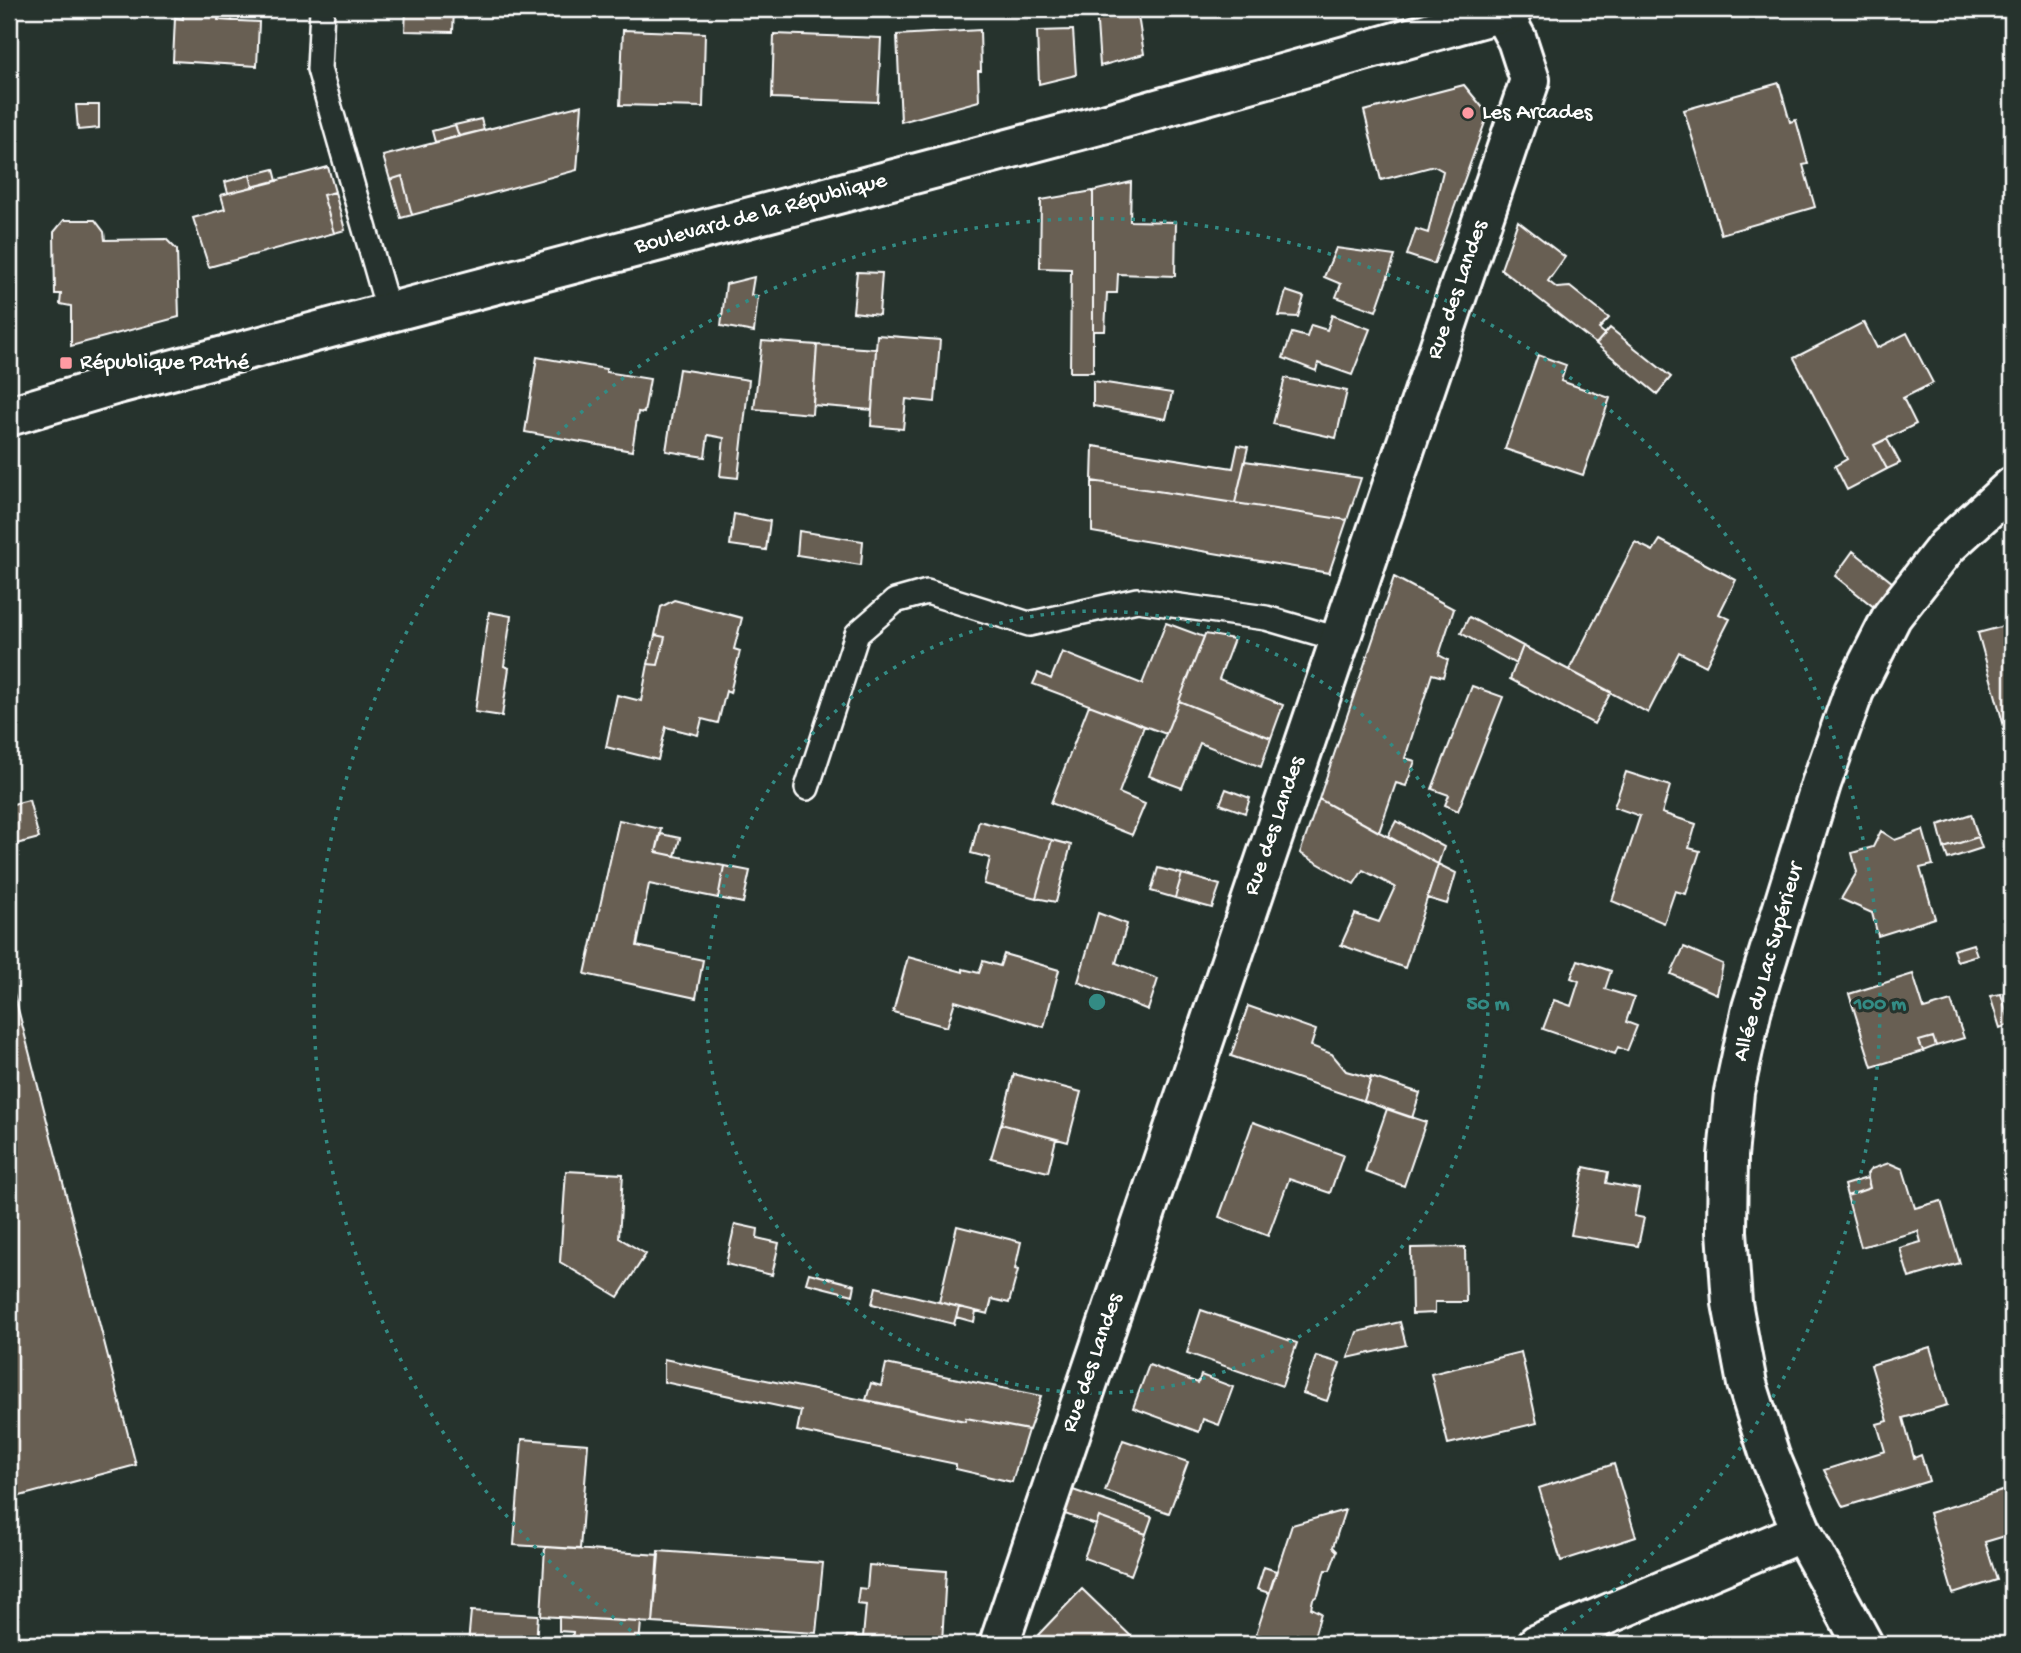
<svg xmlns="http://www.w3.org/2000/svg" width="2021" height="1653" font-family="'Gochi Hand',sans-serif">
<rect width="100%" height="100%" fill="#26332d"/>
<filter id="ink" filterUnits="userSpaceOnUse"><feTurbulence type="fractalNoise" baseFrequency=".0143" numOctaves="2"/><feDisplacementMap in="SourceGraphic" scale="14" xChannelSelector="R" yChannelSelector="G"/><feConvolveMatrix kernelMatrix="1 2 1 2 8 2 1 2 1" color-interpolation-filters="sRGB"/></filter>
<g filter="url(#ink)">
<path fill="#685e52" stroke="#fff" stroke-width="2" d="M183,9h36l-1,11 41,2 -2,44 -84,-5 2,-43 8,1z
M219,9h14l-1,12 -14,-1z
M406,9h48l-1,23 -48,-1z
M1096,9h41l7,45 -44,12z
M623,30l82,3 -2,74 -83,-2z
M980,30l1,41h-3l1,30 -78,21 -4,-87z
M1073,30l3,45 -37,9 -2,-53z
M774,34l107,4 -3,64 -106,-4z
M1779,83l11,39 6,-2 12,44 -5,1 12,42 -94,27 -37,-124z
M1464,85l24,29 -54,150 -27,-9 9,-26 12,4 15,-62 -9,-5 -53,14 -17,-69z
M76,105h23v23l-21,2z
M582,105l-5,65 -165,45 -10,-39 -12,4 -7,-24z
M481,119l3,11 -25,6 -4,-11z
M455,125l4,11 -24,6 -3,-11z
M328,167l7,25 -12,3 11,38 -125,34 -16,-49 32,-9 -4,-14z
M274,169l3,12 -24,6 -3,-12z
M250,175l3,12 -25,6 -3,-11z
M402,176l10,39 -11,3 -11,-38z
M1131,182l-1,39 46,1 -1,54 -57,-2 -1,19h-10l-2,38h-12v-140z
M1093,191v181h-23l1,-103 -31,-1 1,-68z
M335,192l10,38 -11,3 -11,-38z
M64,220h31l9,12 1,8 61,-1 11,11 2,67 -108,29v-40l-11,-2 1,-10h-6l-1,-62z
M1518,221l47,36 -17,24 9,7 13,-1 39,31 -10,11 6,5 -9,10 -95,-75z
M1336,248l59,8 -19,55 -40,-14 5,-13 -17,-7z
M857,272l25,1 -3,42 -26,-3z
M754,277l-3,18 7,1 -4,36 -33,-6 5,-42z
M1286,291l18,6 -6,20 -19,-1z
M1332,315l38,14 -18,46 -34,-12 -2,8 -33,-13 9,-25 15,4 4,-12 16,5z
M1864,322l13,26 30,-15 26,50 -30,15 13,26 -42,21 13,24 -40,21 -12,-24 12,-7 -53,-101z
M1610,328l61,49 -14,17 -61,-50z
M877,335l63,5 -5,62 -29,-3 -3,30 -32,-3z
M762,341l55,4 -5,69 -58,-5z
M817,345l59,4 -4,61 -59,-5z
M1538,355l28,10 -5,16 49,17 -27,77 -78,-26z
M537,357l69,12v3l44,7 -6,34 -6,-1 -6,39 -107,-19z
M679,369l70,11 -11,98 -18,-2 4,-38 -16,-3 -3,22 -39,-6z
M1285,378l62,13 -11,47 -63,-14z
M1093,381l79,12 -6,26 -73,-13z
M1887,439l13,24 -13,6 -13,-24z
M1238,445l10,2 -13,56 -143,-22 1,-35 140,22z
M1245,461l116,17 -14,42 -112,-17z
M1092,481l143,22 112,17 -18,53 -237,-41z
M734,514l36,7 -4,29 -36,-5z
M799,531l64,10 -2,24 -64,-10z
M1660,540l76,40 -17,34 11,5 -24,47 -27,-14 -31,61 -79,-43 66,-128 18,9z
M1853,551l40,32 -18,25 -40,-32z
M1394,577l60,32 -15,46 9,5 -5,17 -11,-3 -27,84 10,3 -9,25 -10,-3 -17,49 -60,-33z
M674,600l68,18 -8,31 6,2 -10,42 -4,-2 -8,32 -16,-4 -4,16 -32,-8 -8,33 -52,-13 11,-52 24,6 7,-37 10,1 7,-28 -10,-2 6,-28z
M489,612l22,4 -7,50 5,2 -7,48 -27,-4z
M1469,617l54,29 -7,18 -55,-31z
M1166,623l38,14 -38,97 -133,-50 5,-11 13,6 11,-27 80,32z
M2012,624v131l-34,-122z
M1205,634l29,5 -15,40 64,26 -12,33 -92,-37z
M655,635l10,2 -7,28 -10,-1z
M1523,646l88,46 -17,32 -84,-45z
M1472,686l31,11 -45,114 -13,-6 4,-10 -17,-6z
M1179,701l92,37 -10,29 -61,-24 -18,45 -33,-12z
M1089,705l55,21 -25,67 26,11 -13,31 -81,-32z
M1626,772l44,14 -8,27 34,11 -7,24 11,3 -14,43 -11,-3 -11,32 -52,-22 28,-85 -26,-9z
M1226,789l24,9 -5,15 -25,-9z
M1319,799l119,65 -33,104 -64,-23 14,-31 24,8 16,-35 -32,-17 -9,14 -54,-31z
M29,800l10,38 -30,8v-41z
M1971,814l7,23 -34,11 -6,-23z
M619,820l42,9 -5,23 68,14 -6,32 -69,-14 -12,62 66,14 -7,38 -111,-24z
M979,821l73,19 -16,58 -52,-14 6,-26 -19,-5z
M1396,821l48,26 -6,17 -50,-28z
M1923,830l10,35 -13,3 15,50 -57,18 -6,-23 -31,-14 16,-27 -5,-19 21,-6 8,-16 14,9z
M661,834l19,4 -5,18 -19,-4z
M1978,837l4,11 -34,11 -4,-11z
M1052,840l19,5 -15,57 -20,-4z
M1438,864l18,9 -9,31 -20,-6z
M724,866l26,5 -7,32 -25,-5z
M1158,868l24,6 -7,24 -24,-7z
M1182,874l38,11 -8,23 -37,-10z
M1098,913l29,11 -11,39 42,16 -10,31 -70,-28z
M1973,944l4,11 -20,6 -4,-11z
M1684,947l39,17 -6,30 -46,-20z
M1004,954l55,16 -15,57 -89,-26 -8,26 -54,-15 15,-55 55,15v-3l16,4 4,-12 17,5z
M1578,960l33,11 -6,18 29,9 -8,24 11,4 -10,25 -9,-4 -3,7 -72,-25 11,-29 17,6 8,-25 -8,-3z
M9,974l127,491 -127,34z
M1913,974l11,35 27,-8 13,37 -28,8 -3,-9 -14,4 4,10 -51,16 -23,-73z
M2001,994l9,30 -10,4 -10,-32z
M1248,1006l68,24 -5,16 21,8 14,17 25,7 -7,23 -133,-45z
M1933,1037l3,9 -13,5 -4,-10z
M1014,1074l67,18 -13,50 -67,-18z
M1371,1077l49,16 -8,25 -48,-17z
M1387,1109l39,13 -22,64 -39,-14z
M1253,1122l90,33 -13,38 -41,-14 -21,57 -49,-19z
M1001,1124l55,15 -8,33 -57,-14z
M1889,1163l14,6 12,39 26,-7 19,62 -51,15 -9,-30 21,-6 -3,-11 -57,16 -14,-51 23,-8 -3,-14 4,-5z
M1584,1167l24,5 -2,11 33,6 -5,27 10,2 -6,28 -67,-11z
M566,1171l57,3 -4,64 27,16 -28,43 -58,-35z
M1867,1178l3,10 -23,8 -3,-11z
M735,1224l23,5 -1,9 22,5 -7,32 -46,-11z
M957,1226l64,16 -6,27 3,1 -9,33 -17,-4 -4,15 -49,-12z
M1465,1247l1,55h-31v11l-23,1 -1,-66z
M809,1273l46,12 -2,10 -47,-12z
M876,1287l83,20 -5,17 -82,-20z
M959,1307l17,4 -2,11 -18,-5z
M1201,1310l96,33 -15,43 -95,-33z
M1400,1322l6,23 -58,13 9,-26z
M1930,1347l17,58 -44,13 11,40 7,-3 8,26 -86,26 -19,-37 61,-19 -8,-27 11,-3 -17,-56z
M1521,1352l16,71 -89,21 -17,-70z
M1316,1356l24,7 -13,38 -24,-8z
M664,1359l301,62 1,-3 62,12 -16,52 -56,-13v-5l-159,-33 4,-20 -137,-29z
M886,1364l155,32 -12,34 -63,-12 -1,3 -99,-21 5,-17 10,3z
M1149,1365l49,18 3,-8 32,12 -14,38 -16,-6 -4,13 -66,-24z
M522,1439l66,5 -8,105 -66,-4z
M1123,1440l65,22 -19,51 -64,-22z
M1614,1464l22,73 -75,24 -22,-73z
M2012,1488v46l-27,8 12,38 -44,14 -24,-81z
M1070,1489l82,28 -6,17 -47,-17 -3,8 -34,-12z
M1345,1510l-12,37 4,4 -7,19h-5l-7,25 -5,4 -2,9 10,5 -8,27 -16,-6 -3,10h-8l-30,-10 36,-109z
M1099,1517l47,17 -15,41 -47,-17z
M545,1547l114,8 -6,68 -112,-7z
M658,1551l165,12 -7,70 -163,-10z
M869,1565l77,6 -4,72 -79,-6 3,-32 -9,-1 2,-16 8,1z
M1264,1567l12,4 -7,22 -12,-4z
M1082,1589l54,52 -3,3h-84l-11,-9z
M471,1611l67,4 -2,29h-68z
M559,1617l82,5 -2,22h-67l1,-12 -14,-1z
M847,1636l16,1 38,3 -1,4h-55z"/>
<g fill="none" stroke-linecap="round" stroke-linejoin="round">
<defs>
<path id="lane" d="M322,9l-3,60 70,244
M807,788l50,-154 38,-33 32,-9 102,32 108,-24 129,18 72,21"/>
<path id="street" d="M999,1644l531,-1564 -13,-40 -16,-29
M1537,1644l265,-112
M1863,1644l-61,-112 -32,-76 -23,-72 -15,-81 -5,-72 1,-75 6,-64 18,-84 69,-224 33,-93 38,-75 55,-70 65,-59"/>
<path id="secondary" d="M9,416l105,-31 993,-262 406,-114"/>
</defs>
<use href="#lane" stroke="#fff" stroke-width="28"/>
<use href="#street" stroke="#fff" stroke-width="44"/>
<use href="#secondary" stroke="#fff" stroke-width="44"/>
<use href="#lane" stroke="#26332d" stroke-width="23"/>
<use href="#street" stroke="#26332d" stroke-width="38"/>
<use href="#secondary" stroke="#26332d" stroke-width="38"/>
</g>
</g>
<g fill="none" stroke="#338b84" stroke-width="3.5" stroke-dasharray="3.5 7">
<circle cx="1097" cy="1002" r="391"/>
<path d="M648 1643A783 783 0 1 1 1546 1643"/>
</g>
<g fill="#ff9aa2" stroke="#26332d" stroke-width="2.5">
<circle cx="1468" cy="113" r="7"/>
<rect x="59" y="356" width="14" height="14" rx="3.5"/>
</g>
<g text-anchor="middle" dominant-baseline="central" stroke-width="6" stroke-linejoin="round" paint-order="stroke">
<g font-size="23" fill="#fff" stroke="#26332d" text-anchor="start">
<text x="1482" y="113">Les Arcades</text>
<text x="80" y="363">République Pathé</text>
</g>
<g font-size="23" fill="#fff" stroke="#26332d">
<text transform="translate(761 214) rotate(-15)">Boulevard de la République</text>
<text transform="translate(1458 290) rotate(-71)">Rue des Landes</text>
<text transform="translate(1275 826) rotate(-71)">Rue des Landes</text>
<text transform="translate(1769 962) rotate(-74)">Allée du Lac Supérieur</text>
<text transform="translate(1093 1363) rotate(-71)">Rue des Landes</text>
</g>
</g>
<circle cx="1097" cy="1002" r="10" fill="#338b84" stroke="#26332d" stroke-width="3.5"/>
<g font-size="21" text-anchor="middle" font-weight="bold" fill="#338b84" stroke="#26332d" stroke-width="6" stroke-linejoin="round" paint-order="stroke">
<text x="1488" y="1009">50 m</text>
<text x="1880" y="1009">100 m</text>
</g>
<rect width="2021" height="1653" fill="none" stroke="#26332d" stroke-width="35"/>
<rect x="18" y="18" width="1986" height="1618" fill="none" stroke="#fff" stroke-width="2.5" filter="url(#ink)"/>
</svg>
